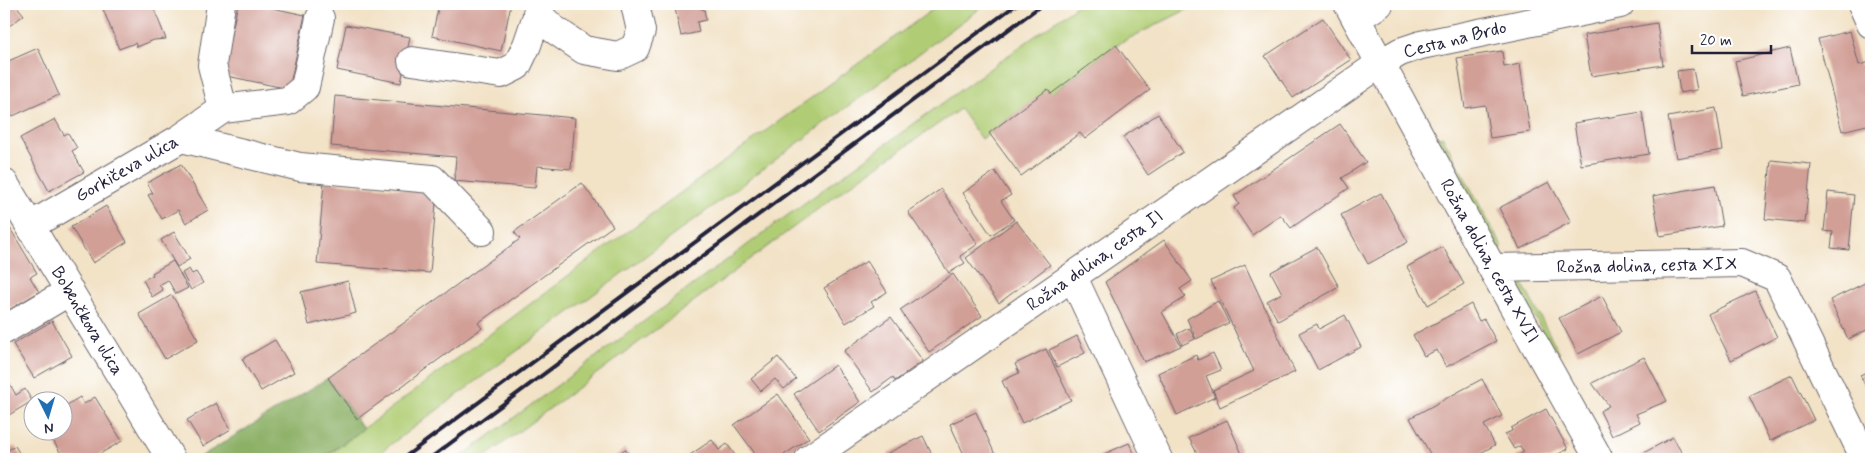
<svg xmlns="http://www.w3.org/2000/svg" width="1875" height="463" font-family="Mynerve,sans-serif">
<rect width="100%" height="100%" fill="#fff"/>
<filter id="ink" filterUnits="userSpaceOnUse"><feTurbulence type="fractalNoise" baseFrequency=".02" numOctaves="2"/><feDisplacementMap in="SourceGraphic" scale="10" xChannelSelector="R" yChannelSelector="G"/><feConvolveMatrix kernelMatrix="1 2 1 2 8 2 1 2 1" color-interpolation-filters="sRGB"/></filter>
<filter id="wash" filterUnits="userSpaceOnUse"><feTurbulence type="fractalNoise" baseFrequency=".0096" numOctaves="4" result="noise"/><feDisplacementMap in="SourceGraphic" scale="20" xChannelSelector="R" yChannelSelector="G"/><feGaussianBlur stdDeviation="1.12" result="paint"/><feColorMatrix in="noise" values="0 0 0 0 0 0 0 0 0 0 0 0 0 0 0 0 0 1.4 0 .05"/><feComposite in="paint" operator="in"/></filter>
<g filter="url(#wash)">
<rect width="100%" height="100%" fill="#f2e2c6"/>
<path fill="#b0cd74" stroke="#697858" d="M940,4h46l-615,455h-48l286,-214z
M1079,4h119l-82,41 -65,49 -3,-4 -67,49 -21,-30 -103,71 -375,279h-24l319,-236z
M1442,136l61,112 -4,1 -61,-111z
M1520,279l40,75 -4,3 -38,-72z"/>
<path fill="#8cb066" stroke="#576950" d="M328,378l35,51 -42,30h-124z"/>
<g id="blocks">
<path fill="#d19f96" d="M4,4h11l9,11 -20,15z
M101,4h51l14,35 -12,1 -17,7 -2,-4 -16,6z
M238,4h15l52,11 -16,74 -67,-14z
M439,4h72l-10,47 -69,-15z
M674,4h25l2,5h3l2,11 -9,2 2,10 -18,4z
M1323,18l28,42 -58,38 -28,-42z
M1657,23l6,42 -72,11 -7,-41z
M346,25l64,12 -9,46 -64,-13z
M1850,31l9,34 12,-3v62l-29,7 -24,-92z
M1116,45l34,45 -65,49 -5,-6 -59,43 -32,-43 59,-44 3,5z
M38,48l21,47 -55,25v-57z
M1790,48l8,36 -55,12 -8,-35z
M1502,51l2,16 16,-3 10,68 -40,6 -5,-33 -20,3 -8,-50z
M1693,69l4,21 -17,3 -3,-22z
M335,96l240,22 -4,51 -34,-3 -2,22 -81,-7 2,-24 -125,-11z
M1716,108l7,42 -47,8 -8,-41z
M1642,112l7,42 -68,11 -7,-42z
M1158,114l25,38 -35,23 -25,-38z
M55,119l9,16 4,-2 9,15 -5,3 12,21 -35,19 -29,-53z
M1340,124l26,38 -24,16 7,10 -58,40 -10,-13 -29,20 -18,-27 5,-4 -5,-8z
M1771,160l40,4 -6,59 -40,-4z
M181,164l27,46 -22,13 -8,-13 -16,9 -14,-24 5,-2 -6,-10z
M995,171l16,24 -10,6 13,19 -23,15 -28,-42z
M324,182l113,10 -7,81 -113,-9z
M1549,182l22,40 -51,27 -21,-41z
M582,183l31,43 -135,97 4,5 -125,91 -29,-41 192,-139 -6,-7z
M1715,185l7,41 -62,10 -7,-40z
M941,189l37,55 -18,12 5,7 -16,10 -41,-61z
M1828,192l26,3 -5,55 -18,-2 2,-16 -9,-1z
M1381,193l27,49 -40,22 -27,-49z
M106,206l21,36 -34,21 -22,-36z
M1016,221l34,44 -51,38 -33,-45z
M8,225l29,48 -7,4 9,15 -35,21v-85z
M174,232l16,27 -13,8 -16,-27z
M1164,240l28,41 -12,8 6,8 -24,15 19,34 -37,16 -39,-80z
M1317,247l22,40 -61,34 -11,-20 15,-8 -11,-21z
M1443,247l21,37 -36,21 -21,-38z
M173,261l15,27 -12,6 -8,-14 -9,5 4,5 -11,7 -9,-17 10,-5 -1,-2z
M867,261l20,31 -16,10 3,4 -28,17 -22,-35z
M1245,265l50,107 -75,35 -7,-17 41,-19 -43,-90z
M189,269l3,5 4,-2 7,11 -12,7 -9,-17z
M953,274l29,42 -53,36 -29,-42z
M1871,280v48l-23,11 -18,-39z
M348,281l8,32 -47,12 -8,-33z
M1755,291l22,46 -46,23 -23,-46z
M172,295l26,45 -33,19 -26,-45z
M1602,296l19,36 -43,22 -19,-36z
M1218,301l11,22 -33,16 -9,-20z
M1471,304l8,17 5,-2 12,22 -50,26 -9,-17 -13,6 -11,-21z
M1345,315l16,32 -43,23 -19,-37 18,-9 2,5z
M891,317l32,44 -28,20 -2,-4 -20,15 -29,-41z
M52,321l20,35 -38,22 -21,-34z
M1189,328l6,11 -13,6 -5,-11z
M1077,336l8,17 -28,14 -8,-17z
M275,340l19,32 -33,19 -19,-32z
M1046,349l25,51 -49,23 -20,-42 17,-8 -4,-9z
M1213,353l8,17 -15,6 9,21 -38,18 -19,-42 38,-18 2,5z
M778,357l18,22 -12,10 -9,-10 -14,12 -10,-12z
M1644,357l23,44 -31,13 4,8 -28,14 -12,-25 9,-5 -17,-23z
M835,365l25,37 -41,29 -25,-37z
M1871,370v27l-11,-22z
M4,374l12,21 9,-6 7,12 -28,17z
M1792,375l22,45 -44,21 -21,-45z
M1482,379l20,37 -18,9 11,20 -25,14h-37l-23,-41z
M778,394l31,44 -31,21h-19l-25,-34z
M80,397l4,7 11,-7 27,44 -31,18h-27l-17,-29h15v-12l2,-1 -2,-9z
M216,403l15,26 -28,17 -16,-26z
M1546,409l22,40 -19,10h-31l-2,-2 8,-5 -4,-6 -6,3 -9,-15 7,-3 -1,-3z
M976,412l21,47h-31l-16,-35z
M1227,420l15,34 -12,5h-30l-11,-21z
M923,436l11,23h-43l-3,-6z
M1673,437l12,22h-47l-2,-2z
M712,440l7,10 8,-6 11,15h-54z
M1129,443l8,16h-42v-1z
M15,446l8,13h-19v-9l1,2z
M625,449l7,10h-21z"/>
</g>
</g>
<g filter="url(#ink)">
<use href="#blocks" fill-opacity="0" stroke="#6b656c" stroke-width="1"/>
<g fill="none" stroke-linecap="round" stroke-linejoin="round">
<defs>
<path id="minor" d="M221,4l-9,61 11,44
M1348,4l144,264 107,191
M1862,4l9,20
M537,13l15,15 32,22 34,6 17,-8 6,-17 -6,-27
M1356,19l23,-15
M412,61l89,13 16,-8 10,-21 14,-41
M181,138l119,29 132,12 50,52
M4,183l167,276
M30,226l151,-88 42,-29 65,-8 17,-14 15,-69
M1492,268l250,-5 35,15 88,181
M1073,277l85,182
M4,330l66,-39
M809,459l572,-396 19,-11 21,-7 199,-41"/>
</defs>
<use href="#minor" stroke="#6b656c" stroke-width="30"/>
<use href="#minor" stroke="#fff" stroke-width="28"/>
<path stroke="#22223b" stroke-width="4" d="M402,459l615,-455
M429,459l614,-455"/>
</g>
</g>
<g text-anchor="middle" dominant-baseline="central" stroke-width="5" stroke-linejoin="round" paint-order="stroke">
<g font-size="18" fill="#22223b" stroke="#fff">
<text transform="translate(1455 40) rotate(-14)">Cesta na Brdo</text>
<text transform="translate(127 169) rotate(-30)">Gorkičeva ulica</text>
<text transform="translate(1095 261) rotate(-35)">Rožna dolina, cesta II</text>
<text transform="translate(1489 261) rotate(61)">Rožna dolina, cesta XVII</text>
<text transform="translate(1647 266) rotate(-1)">Rožna dolina, cesta XIX</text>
<text transform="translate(87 321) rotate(59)">Bobenčkova ulica</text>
</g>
</g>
<rect width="1875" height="463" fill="none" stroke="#fff" stroke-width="20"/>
<g transform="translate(48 416) rotate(175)"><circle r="24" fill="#ffffff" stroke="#a7a7b1"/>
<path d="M0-4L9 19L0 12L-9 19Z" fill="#1f6fb2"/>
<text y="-8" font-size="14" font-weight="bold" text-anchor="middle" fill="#22223b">N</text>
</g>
<path d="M1692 45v8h79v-8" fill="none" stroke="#22223b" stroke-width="2.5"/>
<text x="1700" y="45" font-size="15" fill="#22223b" stroke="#ffffff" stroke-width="4" paint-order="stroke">20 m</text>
</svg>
